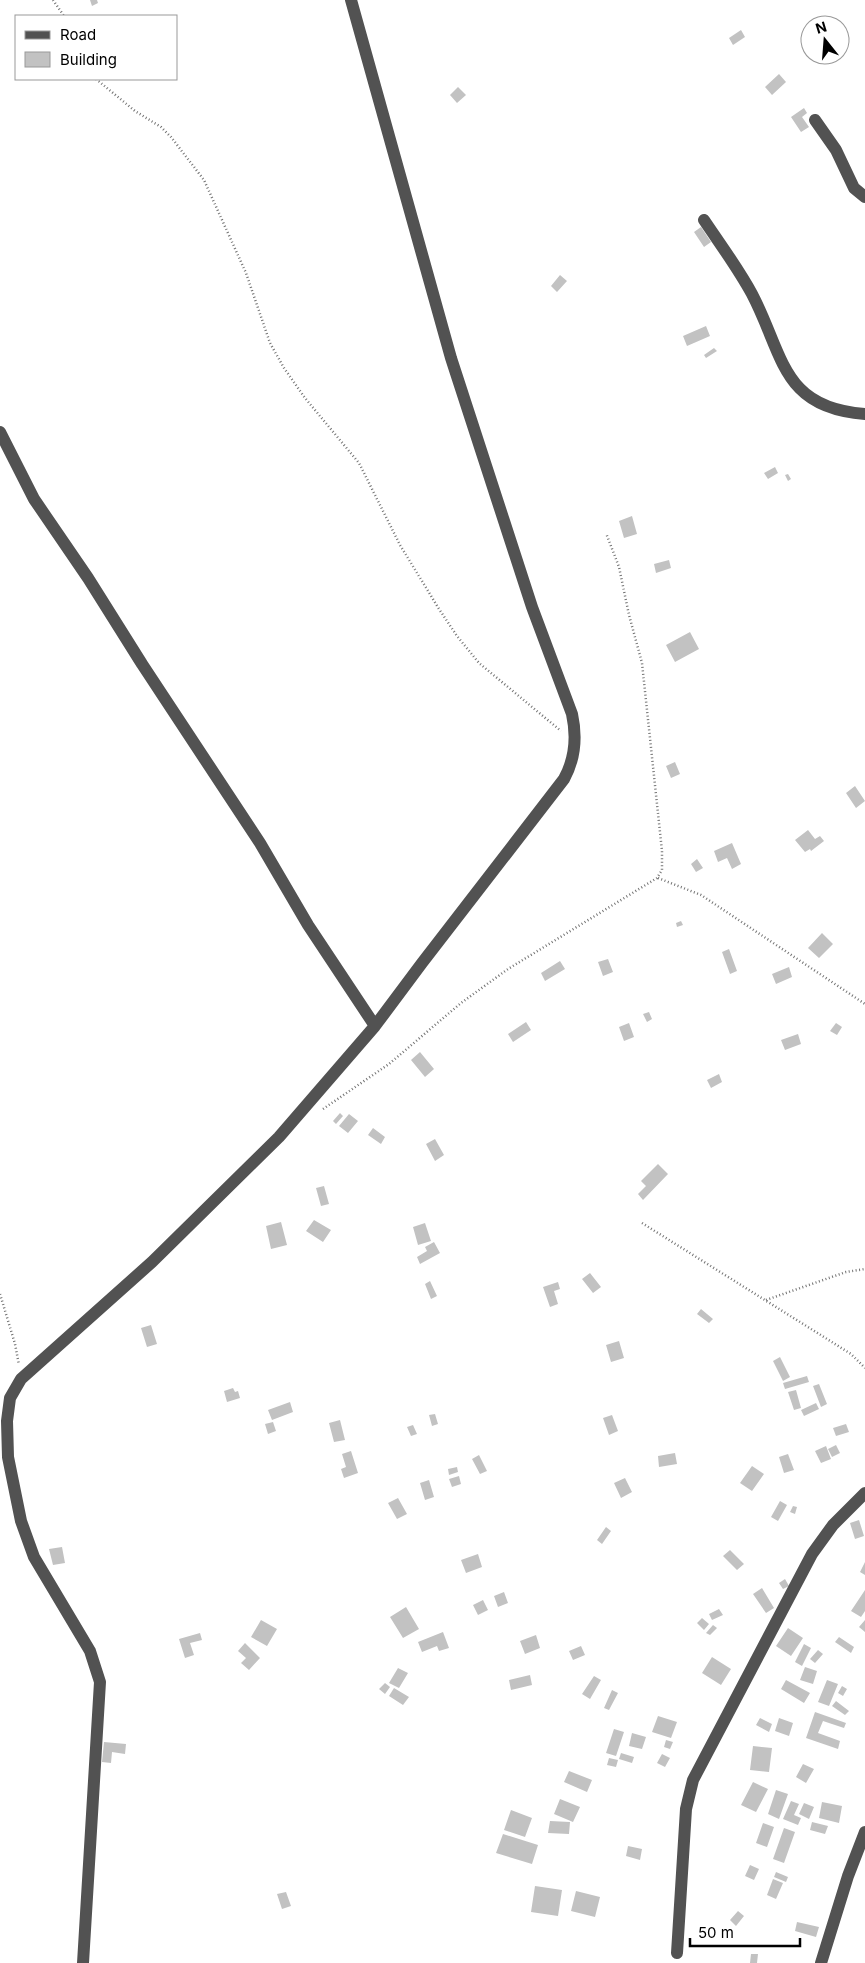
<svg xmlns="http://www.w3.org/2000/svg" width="865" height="1963" font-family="Inter,sans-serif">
<rect width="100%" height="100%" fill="#fff"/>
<path fill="#c2c2c2" d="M90,0h7l1,3 -6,3z
M741,30l4,7 -12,8 -4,-7z
M779,74l7,8 -14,13 -7,-8z
M458,87l8,8 -9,8 -7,-8z
M804,108l3,5 -5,4 7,10 -8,5 -10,-15z
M701,227l10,15 -7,5 -10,-15z
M560,275l7,6 -10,11 -6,-6z
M706,326l4,10 -23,10 -4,-10z
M714,348l3,3 -11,7 -2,-3z
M775,467l3,6 -10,6 -4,-6z
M788,474l3,5 -3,2 -3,-6z
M632,516l5,18 -13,4 -5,-17z
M669,560l2,8 -15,5 -2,-9z
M690,632l9,17 -24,13 -9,-17z
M675,762l5,12 -9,4 -5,-12z
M855,786l10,15 -9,7 -10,-15z
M808,830l7,9 5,-3 4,5 -13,10 -1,-2 -5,3 -10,-12z
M732,843l9,21 -9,5 -5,-11 -9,4 -4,-11z
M697,859l6,9 -7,4 -5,-8z
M681,921l2,4 -6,2 -1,-4z
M822,933l11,11 -14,14 -11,-10z
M729,949l8,22 -7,3 -8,-22z
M608,959l5,13 -10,4 -5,-14z
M560,961l5,8 -20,12 -4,-8z
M789,967l3,10 -16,7 -4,-10z
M649,1012l3,7 -5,3 -4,-8z
M526,1022l5,8 -18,12 -5,-8z
M629,1023l5,14 -10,4 -5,-14z
M836,1023l6,4 -5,8 -7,-4z
M798,1034l3,10 -16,6 -4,-10z
M420,1052l14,17 -9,8 -14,-17z
M719,1074l3,8 -11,6 -4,-8z
M340,1113l3,3 -7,8 -3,-3z
M349,1114l9,7 -10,12 -9,-7z
M373,1128l12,9 -4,7 -13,-9z
M435,1139l9,16 -9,6 -9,-17z
M658,1164l10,10 -25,26 -5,-6 8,-8 -5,-5z
M324,1186l5,18 -8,2 -5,-18z
M314,1220l17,10 -8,12 -17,-11z
M281,1222l6,23 -16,4 -5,-23z
M425,1223l6,18 -13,4 -5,-18z
M434,1242l6,11 -20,11 -3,-7 10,-6 -2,-4z
M590,1273l11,14 -8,6 -11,-14z
M430,1281l7,15 -6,3 -6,-15z
M558,1282l2,7 -6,2 4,13 -8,3 -7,-20z
M701,1309l12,10 -4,4 -12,-9z
M151,1325l6,19 -10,3 -6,-19z
M619,1341l5,17 -13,4 -5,-17z
M780,1357l10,20 -7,4 -10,-20z
M807,1376l2,6 -24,7 -2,-6z
M819,1384l8,20 -6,3 -8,-21z
M233,1388l2,4 3,-1 2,7 -13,4 -3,-11z
M796,1390l5,18 -7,2 -6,-18z
M290,1402l3,10 -21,8 -4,-10z
M816,1403l3,6 -15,7 -3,-6z
M435,1414l3,10 -6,2 -3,-11z
M612,1415l6,16 -9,4 -6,-17z
M340,1420l5,20 -11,2 -5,-19z
M273,1422l3,9 -8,3 -3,-10z
M846,1424l3,8 -13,4 -3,-8z
M413,1425l4,9 -6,2 -4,-9z
M836,1445l4,8 -8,4 -4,-8z
M826,1446l5,13 -10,4 -6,-12z
M351,1451l7,22 -14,5 -3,-9 5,-2 -4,-13z
M675,1453l2,11 -18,3 -1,-11z
M788,1454l6,16 -10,3 -5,-16z
M479,1455l8,16 -7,3 -8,-15z
M752,1466l12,8 -12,17 -12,-8z
M457,1467l1,5 -9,3 -1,-6z
M459,1476l2,8 -9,3 -3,-8z
M625,1478l7,14 -11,6 -7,-15z
M429,1480l5,17 -9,3 -5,-17z
M398,1498l9,16 -10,5 -9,-16z
M780,1501l7,4 -9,16 -7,-4z
M793,1506l4,1 -2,7 -5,-2z
M859,1520l5,16 -9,3 -5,-16z
M606,1527l5,4 -9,13 -5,-4z
M62,1547l3,16 -12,2 -4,-16z
M730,1550l14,14 -7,6 -14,-14z
M478,1554l4,13 -16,6 -5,-13z
M865,1562v13l-5,-3z
M785,1579l4,7 -6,3 -4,-6z
M762,1588l12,20 -8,5 -13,-19z
M865,1590v21l-4,6 -10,-6z
M504,1592l4,11 -10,4 -4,-11z
M483,1600l5,10 -10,5 -5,-10z
M406,1607l13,22 -16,9 -13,-21z
M719,1609l4,6 -11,5 -3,-6z
M702,1618l7,6 -5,6 -7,-7z
M261,1620l16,9 -10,17 -16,-9z
M865,1620v12l-6,-5z
M713,1625l4,3 -7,7 -4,-2z
M788,1628l15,10 -12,18 -15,-10z
M443,1632l6,16 -10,3 -2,-5 -15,6 -4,-10z
M200,1633l2,7 -12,3 4,12 -9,3 -6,-19z
M536,1635l4,13 -15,6 -5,-13z
M839,1637l15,10 -3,6 -16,-11z
M245,1643l15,15 -11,12 -8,-7 5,-5 -8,-7z
M804,1644l7,4 -9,18 -7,-4z
M581,1646l4,9 -12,5 -4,-9z
M818,1650l5,4 -8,9 -5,-4z
M712,1657l19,12 -10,16 -19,-12z
M805,1667l12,4 -4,13 -13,-4z
M398,1668l10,5 -9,15 -10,-5z
M530,1675l2,10 -21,5 -2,-10z
M594,1676l7,4 -11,19 -8,-5z
M786,1680l24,13 -6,10 -23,-14z
M827,1680l11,4 -9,22 -11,-4z
M385,1683l5,4 -5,7 -6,-5z
M842,1686l5,3 -4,7 -5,-3z
M394,1688l15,9 -6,8 -14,-9z
M612,1690l6,3 -9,17 -5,-2z
M836,1701l13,10 -4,4 -13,-9z
M815,1712l31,11 -2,5 -21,-7 -5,12 22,8 -2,8 -32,-11z
M658,1716l19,6 -6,16 -19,-6z
M760,1718l12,6 -3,8 -13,-7z
M779,1718l14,5 -4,13 -14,-5z
M614,1729l10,3 -8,24 -10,-3z
M632,1733l14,4 -4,12 -13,-3z
M666,1740l7,2 -3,7 -6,-2z
M104,1742l22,2 -1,10 -13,-2 -1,11 -9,-1z
M753,1746l19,2 -3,24 -19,-2z
M621,1753l13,4 -2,6 -13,-4z
M662,1754l8,4 -5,9 -8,-4z
M609,1758l9,2 -2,7 -9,-2z
M803,1764l11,5 -8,14 -10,-6z
M569,1771l23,9 -5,12 -23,-10z
M753,1782l15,7 -12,23 -15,-7z
M776,1790l12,4 -9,25 -11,-5z
M560,1799l20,8 -7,15 -19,-8z
M791,1801l8,3 -5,11 7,3 -3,7 -15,-6z
M822,1802l20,4 -3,17 -20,-5z
M804,1803l10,4 -5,12 -10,-5z
M511,1810l21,8 -7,19 -21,-7z
M550,1821l20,1 -1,12 -21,-1z
M812,1822l16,4 -3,8 -15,-4z
M763,1823l11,4 -7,20 -11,-4z
M784,1828l11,4 -11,31 -11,-4z
M503,1834l35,11 -6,19 -36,-11z
M628,1846l14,3 -2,11 -14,-4z
M750,1865l9,4 -5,11 -9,-4z
M776,1872l12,5 -2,5 -12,-5z
M773,1879l10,4 -7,16 -9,-4z
M535,1886l27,4 -4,26 -27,-4z
M576,1891l24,6 -5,20 -24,-6z
M286,1892l5,14 -9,3 -5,-15z
M738,1911l6,5 -8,10 -6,-6z
M797,1922l22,5 -3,10 -21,-6z
M751,1954h7l-1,9h-7z"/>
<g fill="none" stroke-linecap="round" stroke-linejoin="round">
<path stroke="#747474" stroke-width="2.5" stroke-dasharray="1 2.5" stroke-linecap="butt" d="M53,0l11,16
M96,79l39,32 26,16 10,10 33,43 42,93 24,70 14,25 21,30 54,65 41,82 39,64 18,27 22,27 82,68
M658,878l43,17 164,109
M323,1109l66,-45 72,-61 47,-34 149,-91 5,-8v-19l-20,-188 -13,-48 -10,-48 -13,-34
M642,1223l209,131 14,14
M0,1294l15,50 4,21
M766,1300l80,-28 19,-3"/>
<path stroke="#525252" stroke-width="12" d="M815,120l21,30 18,38 11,9
M704,220c16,24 34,48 48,74 32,61 29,114 113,120
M0,432l34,67 54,79 54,86 118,179 48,82 67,101
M677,1953l9,-144 7,-29 119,-226 21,-29 32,-32
M83,1963l17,-281 -10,-31 -56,-94 -13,-36 -13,-64 -1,-36 3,-23 11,-19 131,-117 127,-125 96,-111 47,-63 142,-184c11,-20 13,-42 8,-65l-40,-107 -81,-249 -100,-358
M821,1963l27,-87 17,-44"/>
</g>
<rect x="15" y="15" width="162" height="65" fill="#ffffff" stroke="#999999"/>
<rect x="25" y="31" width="25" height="8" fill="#525252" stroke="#999999"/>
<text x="60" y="40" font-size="15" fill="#000000">Road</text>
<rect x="25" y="52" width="25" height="15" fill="#c2c2c2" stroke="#999999"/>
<text x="60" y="65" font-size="15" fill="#000000">Building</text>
<g transform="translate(825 40) rotate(343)"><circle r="24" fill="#ffffff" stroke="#999999"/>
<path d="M0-4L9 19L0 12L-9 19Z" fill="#000000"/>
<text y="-8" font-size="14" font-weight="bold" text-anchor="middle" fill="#000000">N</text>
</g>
<path d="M690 1938v8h110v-8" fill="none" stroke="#000000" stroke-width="2.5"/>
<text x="698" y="1938" font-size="15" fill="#000000" stroke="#ffffff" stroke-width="4" paint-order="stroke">50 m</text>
</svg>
